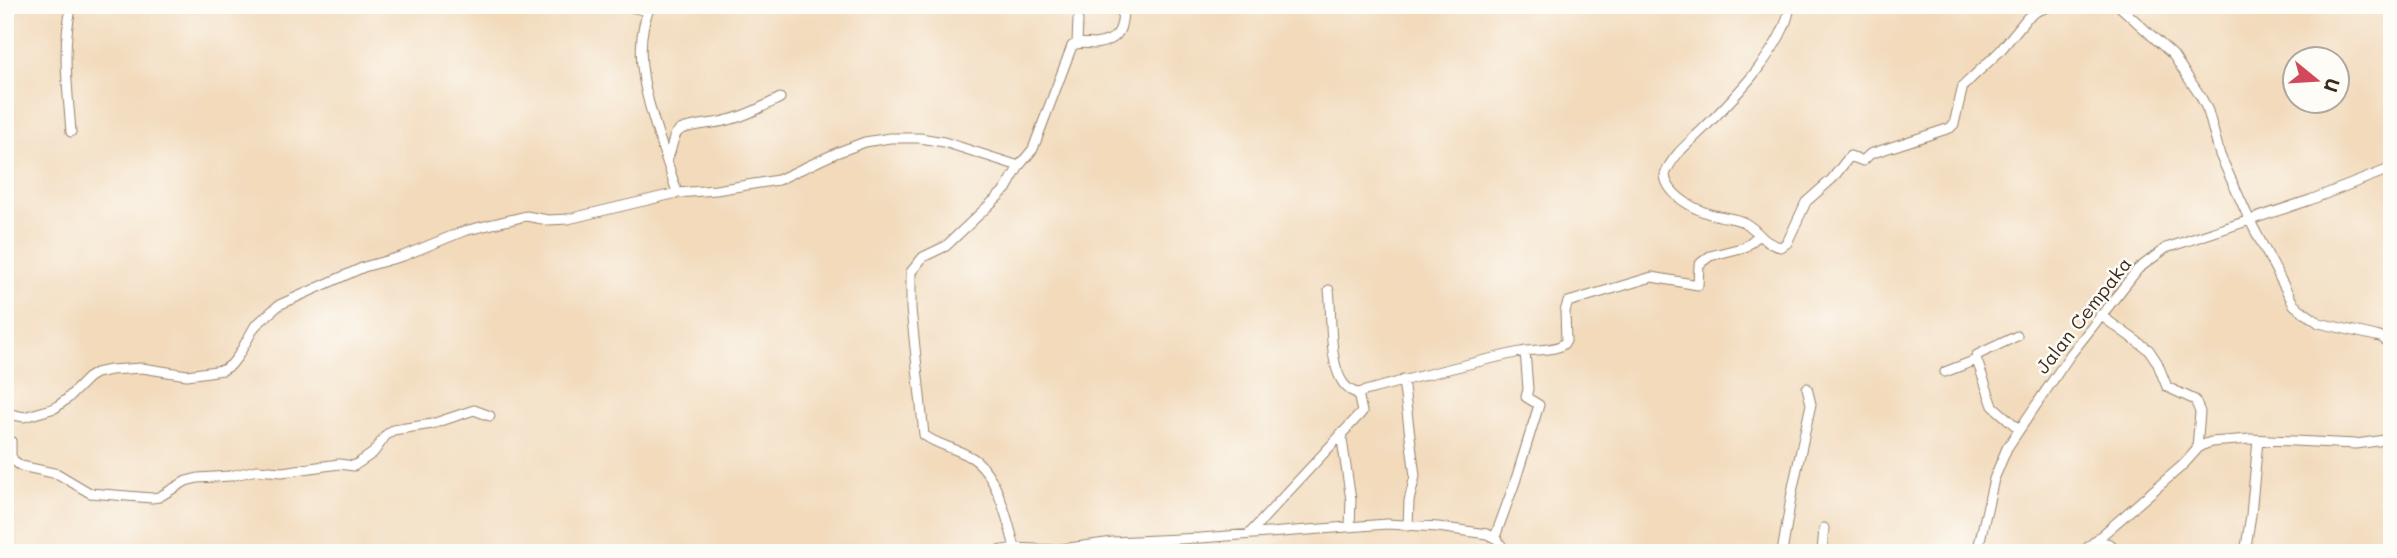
<svg xmlns="http://www.w3.org/2000/svg" width="2397" height="558" font-family="Mali,sans-serif">
<rect width="100%" height="100%" fill="#fdfcf7"/>
<filter id="ink" filterUnits="userSpaceOnUse"><feTurbulence type="fractalNoise" baseFrequency=".0143" numOctaves="2"/><feDisplacementMap in="SourceGraphic" scale="14" xChannelSelector="R" yChannelSelector="G"/><feConvolveMatrix kernelMatrix="1 2 1 2 8 2 1 2 1" color-interpolation-filters="sRGB"/></filter>
<filter id="wash" filterUnits="userSpaceOnUse"><feTurbulence type="fractalNoise" baseFrequency=".00686" numOctaves="4" result="noise"/><feDisplacementMap in="SourceGraphic" scale="28" xChannelSelector="R" yChannelSelector="G"/><feGaussianBlur stdDeviation="1.57" result="paint"/><feColorMatrix in="noise" values="0 0 0 0 0 0 0 0 0 0 0 0 0 0 0 0 0 1.4 0 .05"/><feComposite in="paint" operator="in"/></filter>
<g filter="url(#wash)">
<rect width="100%" height="100%" fill="#f2dabb"/>
</g>
<g filter="url(#ink)">
<g fill="none" stroke-linecap="round" stroke-linejoin="round">
<defs>
<path id="minor" d="M621,5l27,6
M651,5c-28,55 11,134 26,188
M1790,5c-4,41 -58,95 -87,124 -14,14 -31,26 -38,46 2,21 34,38 54,41 9,2 17,2 26,7 15,8 16,20 36,24l6,-4 19,-41 26,-23 18,-23 13,5 7,-7 80,-26 4,-4 9,-38 37,-35 27,-33 10,-7 17,-6
M2118,5l55,50 28,42 7,14 12,44 30,66 44,84 25,18 57,13 7,2 9,9
M1077,43l1,-23
M71,132c-3,-43 -10,-85 1,-127
M667,159c6,-8 4,-24 13,-29 9,-5 33,-6 44,-9 20,-4 38,-14 56,-23
M1329,290c4,25 -4,97 29,103
M2100,315l49,35 8,12 10,25 28,13 5,12 -3,36
M2017,336l-40,19 -1,3 17,48 26,23
M1945,372l31,-12
M1403,380l12,96 -6,25 -1,25
M5,413l19,4 31,-9 12,-9 21,-21 8,-5 14,-3 32,-2 45,7 36,-5 8,-5 7,-9 17,-30 24,-21 85,-38 39,-11 61,-25 62,-15 22,4 20,-1 109,-26 39,-3 62,-10 58,-27 29,-11 25,-4h30l24,4 75,24
M1341,433l10,67 -1,26
M5,438l6,3v14l2,5 8,6 37,8 32,19 62,5 7,-1 27,-16 12,-3 32,-2 27,-6 25,2 57,-8 15,2 19,-13 13,-18 7,-5 39,-6 42,-14 16,6
M1249,534l113,-122 -4,-19c54,-15 108,-29 162,-41 13,-3 40,0 46,-11l-1,-30 3,-9 84,-25 46,8 1,-20 3,-3 8,-6 35,-9 13,-11
M1495,537l20,-55 24,-77 -13,-8 2,-8 -3,-38
M2096,540l14,4 8,9
M1015,548c-7,-27 -19,-79 -46,-92 -14,-8 -32,-11 -45,-21l-13,-126v-37l12,-15 23,-11 60,-57 13,-23 14,-17 39,-103c7,-5 14,-2 22,-2 27,-3 29,-16 29,-39
M986,553l29,-5 39,2 59,-8 88,-4 186,-14 51,3 49,7 10,5 9,14
M1782,553l10,-61 19,-88 -4,-16
M1822,553l2,-25
M1977,553l17,-74 13,-31 63,-93 68,-86 28,-21 144,-48 82,-32
M2079,553l7,-4 97,-84 17,-19 11,-4 39,-3 106,5 36,-5
M2245,553l6,-38 7,-75"/>
</defs>
<use href="#minor" stroke="#96826c" stroke-width="11"/>
<use href="#minor" stroke="#fff" stroke-width="9"/>
</g>
</g>
<g text-anchor="middle" dominant-baseline="central" stroke-width="5" stroke-linejoin="round" paint-order="stroke">
<g font-size="19" fill="#3b2a1e" stroke="#fdfcf7">
<text transform="translate(2083 315) rotate(-52)">Jalan Cempaka</text>
</g>
</g>
<rect width="2397" height="558" fill="none" stroke="#fdfcf7" stroke-width="28"/>
<g transform="translate(2316 80) rotate(108)"><circle r="33" fill="#fdfcf7" stroke="#afa8a0" stroke-width="2"/>
<path d="M0-5L12 26L0 18L-12 26Z" fill="#d1495b"/>
<text y="-10" font-size="19" font-weight="bold" text-anchor="middle" fill="#3b2a1e">U</text>
</g>
</svg>
